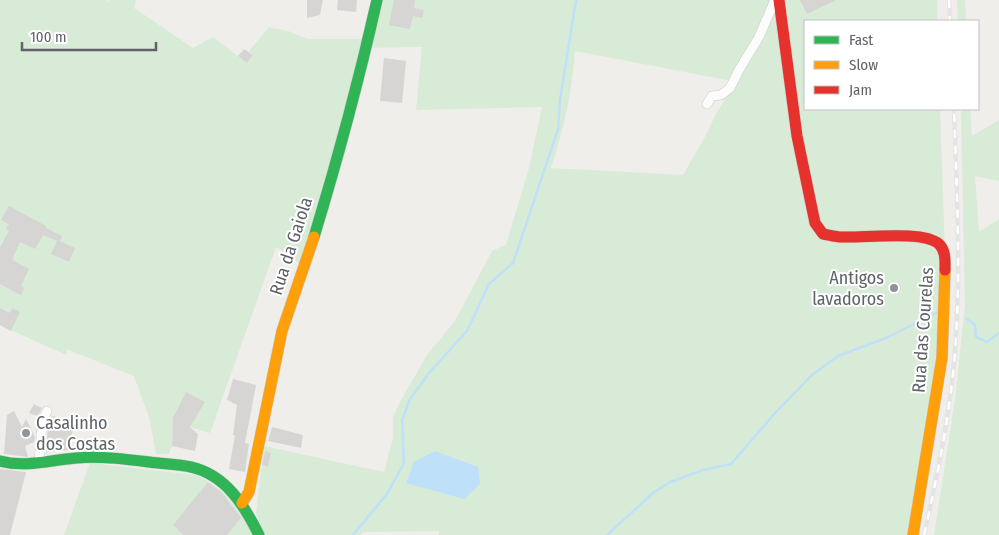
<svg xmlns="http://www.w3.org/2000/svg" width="999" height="535" font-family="'Fira Sans Condensed',sans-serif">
<rect width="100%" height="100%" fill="#efeeea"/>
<path fill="#d8ebd6" d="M0,0h106l3,2 -1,-2h28l-2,8 59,40 20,-11 34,26 6,-8 -4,-4 20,-24 19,4 20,8h60l9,-39h398l-43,81 -157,-30c-3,42 -11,76 -24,117l132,7 23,-40 9,-19 43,-72 19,-38 36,223 8,11 22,1 79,-1 10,4 7,8 5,54 -31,229h-474v-4l-76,1 -3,3h-95l-9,-22 8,-67 120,26 9,-34v-21l7,-15 27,-47 28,-34 37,-70 14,-6 23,-77 13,-61 -126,3 6,-63 -56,1 -63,218 -27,-19 -66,186 -20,-6 -17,-9 -1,28 -3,8h-13l-7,-37 -15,-41 -68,-27 1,5h-3l-64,-29z
M779,0h158v21h-132v88h135l5,145 -16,-15 -88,-2 -26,-14z
M957,0h8l1,21h-8z
M961,109h9l2,27 27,-16v61l-24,-5 4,56 20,-13v316h-65l21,-135 10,-95z
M90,463l106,12c32,15 40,32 57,60h-189z"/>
<path fill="#bfe0f9" d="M435,451l43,16 2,17 -16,15 -58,-16 8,-21z"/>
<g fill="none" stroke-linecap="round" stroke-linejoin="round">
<path stroke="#bfe0f9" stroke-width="2.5" d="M967,319l8,6 1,12 11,5 12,-9
M353,535l34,-41 17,-31 -2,-43 8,-21 19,-26 38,-42 22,-47 24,-21 45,-134 2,-29 16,-100
M607,535l46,-42 17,-11 33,-12 28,-6 45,-52 36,-37 26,-19 48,-18 52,-26"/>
</g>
<path fill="#d6d5d3" d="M307,0h16l-3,15 -13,3z
M338,0h19l-1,12 -19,-2z
M394,0h21l-1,8 10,2 -2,8 -9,-2 -3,13 -21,-4z
M800,0h36l-29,14z
M244,49l9,6 -6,8 -9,-7z
M384,58l22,3 -4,42 -22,-2z
M9,206l37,20v2l16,8 -2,5 15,7 -6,14 -18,-8 6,-13 -14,-6 -8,14 -15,-7 -8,18 17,9 -8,17 3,2 -3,7 -21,-11v-36l9,-18 -3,-1 3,-5 -8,-4z
M893,281l8,4 -6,10 -7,-4z
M0,308l10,5 2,-5 8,4 -9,19 -11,-6z
M233,379l23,6 -11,58 4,1 -4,28 -16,-3 6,-34h-2l4,-30 -10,-5z
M186,392l19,10 -15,25 8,7 -3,17 -23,-5 1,-28z
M34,404l8,4 -4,8 -9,-3z
M14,411l8,16 4,-8 9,18 -1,5 -9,4 3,11 -24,-3 3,-39z
M52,416l23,5 -7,29 -22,2 2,-28z
M272,427l31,8 -2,13 -33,-7z
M265,451l6,2 -3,13 -6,-1z
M0,469l26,3 -16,63h-10z
M208,482l14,11 19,25 -14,17h-43l-11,-10z"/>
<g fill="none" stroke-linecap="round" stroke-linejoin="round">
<defs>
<path id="street" d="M707,104l5,-8 9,-1 9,-7 9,-18 20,-33 16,-37
M39,463l3,-41 5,-11"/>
<path id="fast" d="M314,237c24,-79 45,-157 63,-237
M0,461c26,7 50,-1 76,-3 25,-2 49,1 73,4 14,2 28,2 42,5 35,8 53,38 68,68"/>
<path id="slow" d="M242,503l7,-11 33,-161 32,-94
M913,535l29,-177 3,-88"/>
<path id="jam" d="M779,0l18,136 18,87 8,11c6,1 13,3 19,3 22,1 82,-7 97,7 7,7 6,17 6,26"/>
</defs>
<use href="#street" stroke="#cbcccc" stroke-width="10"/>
<use href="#fast" stroke="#cacacb" stroke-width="12"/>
<use href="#slow" stroke="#cacacb" stroke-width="12"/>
<use href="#jam" stroke="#cacacb" stroke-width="12"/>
<use href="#street" stroke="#fdfcfc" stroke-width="9"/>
<use href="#fast" stroke="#30b455" stroke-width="11"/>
<use href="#slow" stroke="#ff9f0a" stroke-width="11"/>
<use href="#jam" stroke="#e5322d" stroke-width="11"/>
<defs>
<path id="rail" d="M949,0l1,21
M924,535c12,-53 23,-107 29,-161 9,-88 4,-177 1,-265"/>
</defs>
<use href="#rail" stroke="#e4e4e4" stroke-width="4.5"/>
<use href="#rail" stroke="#fff" stroke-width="2.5" stroke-dasharray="8" stroke-linecap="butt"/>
</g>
<g fill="#919496" stroke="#fff" stroke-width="2">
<circle cx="894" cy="288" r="5"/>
<circle cx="26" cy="433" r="5"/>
</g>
<g text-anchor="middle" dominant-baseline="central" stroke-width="4" stroke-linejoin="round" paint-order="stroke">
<g font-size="18" fill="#5f6368" stroke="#fff">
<text transform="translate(291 246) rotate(-72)">Rua da Gaiola</text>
<text transform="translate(923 330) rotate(-86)">Rua das Courelas</text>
</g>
<g font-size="18" fill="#5f6368" stroke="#fff" text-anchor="end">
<text x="884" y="278">Antigos<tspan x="884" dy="21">lavadoros</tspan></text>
<text x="36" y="423" text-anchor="start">Casalinho<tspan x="36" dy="21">dos Costas</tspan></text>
</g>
</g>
<rect x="804" y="20" width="175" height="90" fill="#ffffff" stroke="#bfc1c3"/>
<rect x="814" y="36" width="25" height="8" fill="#30b455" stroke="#bfc1c3"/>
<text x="849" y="45" font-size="15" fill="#5f6368">Fast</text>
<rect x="814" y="61" width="25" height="8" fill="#ff9f0a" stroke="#bfc1c3"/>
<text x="849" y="70" font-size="15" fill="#5f6368">Slow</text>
<rect x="814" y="86" width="25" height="8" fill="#e5322d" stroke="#bfc1c3"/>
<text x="849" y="95" font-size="15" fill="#5f6368">Jam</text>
<path d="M22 42v8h134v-8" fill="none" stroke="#5f6368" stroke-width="2.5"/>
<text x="30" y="42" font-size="15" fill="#5f6368" stroke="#ffffff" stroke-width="4" paint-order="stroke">100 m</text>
</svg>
